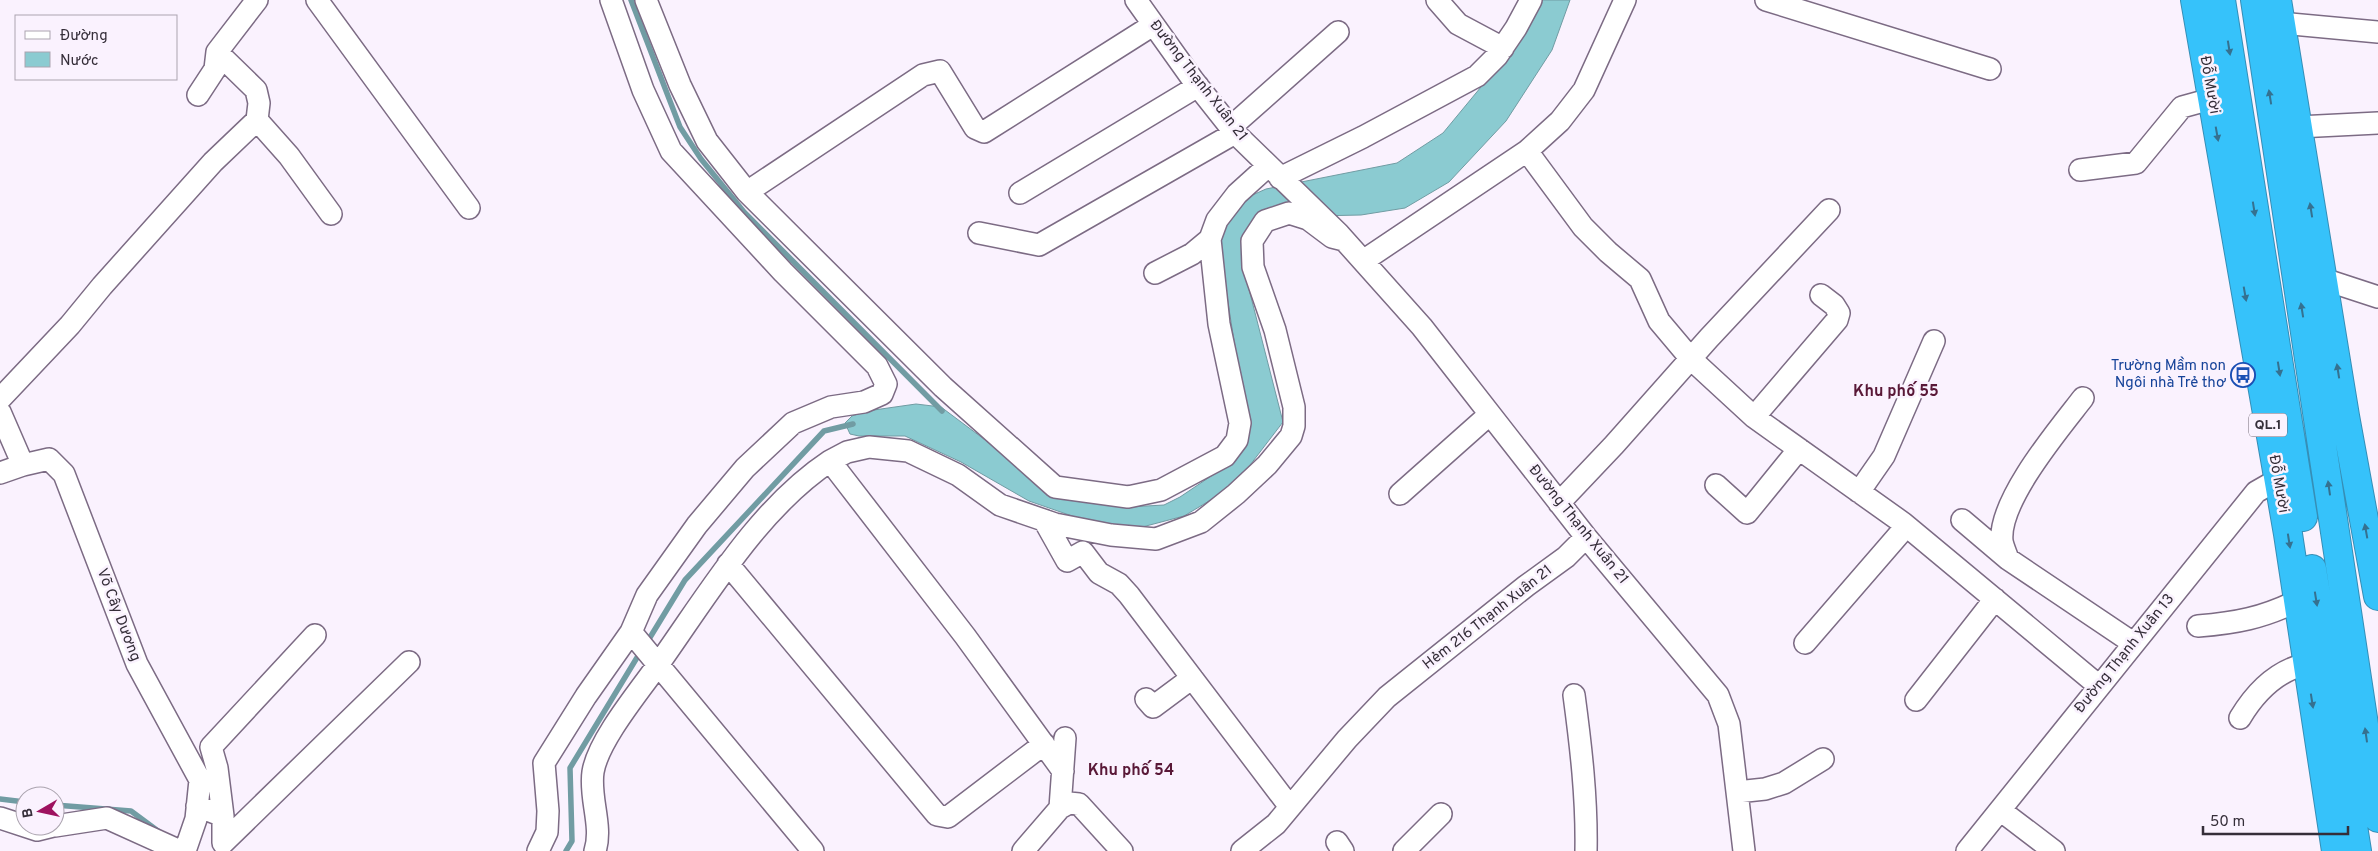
<svg xmlns="http://www.w3.org/2000/svg" width="2378" height="851" font-family="Overpass,sans-serif">
<rect width="100%" height="100%" fill="#faf2fe"/>
<path fill="#8bcbd1" stroke="#719ca3" d="M1535,0h35l-18,50 -46,71 -57,61 -44,26 -44,7 -94,2 -24,49 40,156 -49,64 -50,30 -57,15 -26,-5 -72,-25 -68,-39 -56,-26h-46l-9,-2 -5,-11 7,-7 15,-5 49,-7 25,3 95,71 51,24 42,5 35,-2 16,-8 49,-33 9,-98 -20,-127 13,-25 17,-17 18,-8 131,-26 46,-30 52,-63z"/>
<g fill="none" stroke-linecap="round" stroke-linejoin="round">
<path stroke="#719ca3" stroke-width="5.5" d="M631,0l49,127 21,32 43,53 198,199
M646,644l39,-64 139,-149 29,-7
M0,799l25,3
M55,805l76,6 27,20
M566,851l6,-10 -2,-73 71,-117"/>
<defs>
<path id="minor" d="M317,0l152,208
M646,0l34,85 27,56 40,51 196,195 112,100 73,10 33,-7 64,-34 12,-16 3,-17 -21,-99 -9,-85
M1136,0l57,80 42,53 103,100 84,94 164,210 132,158 11,29 15,127
M1437,0l21,24 45,24
M1766,0l224,69
M2281,23l97,9
M198,95l17,-26 2,-17 40,-52
M257,120l32,36 42,58
M1231,127l107,-95
M2298,127l80,-4
M1527,151l56,76 25,25 32,27 19,42 32,38 63,58 149,106 -1,8 -97,112
M2080,170l56,-7 46,-56 29,-8
M1280,178l83,-41 114,-61 20,-20 19,-28 15,-28
M747,192l176,-117 17,-4 35,57 9,4 169,-107
M1020,193l178,-107
M979,233l60,12 196,-112
M1363,261l164,-110 33,-30 24,-31 41,-90
M1155,273l37,-19 18,-15 7,-19 20,-26 31,-28
M2323,279l55,18
M0,399l70,-74 32,-39 111,-124 44,-42 2,-17 -3,-13 -39,-38
M0,412l23,53
M1754,417l83,-97 2,-7 -5,-8 -13,-10
M0,473l23,-8 26,-6 15,15 73,190 63,116 -4,39 -11,32
M1716,485l31,28 52,-64
M1859,492l25,-36 50,-115
M1400,494l90,-80
M1559,503l55,-58 95,-107 120,-128
M1044,520l23,41 16,-9 16,21 20,11 10,11 161,212
M1962,520l46,39 125,84
M1903,523l196,163
M2008,559c-2,-6 -5,-12 -6,-18 -4,-40 57,-112 81,-143
M728,564l209,251 11,2 96,-73
M2198,626c38,-3 64,-8 99,-25
M631,632l182,219
M1574,695c7,52 13,104 12,156
M1146,699l7,8 39,-29
M1916,700l79,-101
M2240,718c15,-25 36,-47 66,-54
M1063,771l-98,-135 -135,-175 17,-9 22,-5 39,4 50,24 42,30 55,19 56,11 45,4 45,-17 35,-28 31,-29 24,-29 3,-10v-19l-19,-77 -22,-63 -1,-26 13,-20 24,-8 19,6 24,18 12,3
M1737,792l28,-3 19,-6 39,-24
M197,806l26,10v27l186,-181
M1060,808l9,-5 10,1 43,47
M2000,810l54,41
M223,816l-6,-48 -6,-21 104,-112
M0,818l37,12 16,-4
M55,826l52,-8 73,33
M1337,842l6,9
M538,851l9,-19 1,-21 -4,-48 42,-67 45,-64 16,-37 50,-70 48,-57 48,-45 38,-16 33,-5 18,-8 4,-10 -9,-18 -94,-94 -112,-121 -28,-61 -32,-90
M595,851c8,-25 -6,-53 -2,-79 5,-32 48,-83 67,-110 49,-69 99,-154 170,-201
M1023,851l37,-43 5,-70
M1242,851l34,-27 71,-85 40,-42 139,-111 40,-29 20,-20
M1404,851l37,-37
M1967,851l289,-359 21,-12 14,-5"/>
<path id="highway" d="M2195,0l93,534 48,317
M2221,0l82,517
M2255,0l123,818
M2277,0l68,416 33,180
M2312,569l45,282"/>
</defs>
<use href="#minor" stroke="#7c6b84" stroke-width="24"/>
<use href="#highway" stroke="#368eb6" stroke-width="30"/>
<use href="#minor" stroke="#fff" stroke-width="21"/>
<use href="#highway" stroke="#36c2fa" stroke-width="28"/>
</g>
<defs><path id="oneway-solid" d="M-6-.8H1V-3.2L6.5 0L1 3.2V.8H-6Z" transform="scale(1.25)"/></defs>
<g fill="#357190">
<use href="#oneway-solid" transform="translate(2229 48) rotate(81)"/>
<use href="#oneway-solid" transform="translate(2270 97) rotate(-99)"/>
<use href="#oneway-solid" transform="translate(2217 134) rotate(80)"/>
<use href="#oneway-solid" transform="translate(2254 209) rotate(81)"/>
<use href="#oneway-solid" transform="translate(2311 210) rotate(-99)"/>
<use href="#oneway-solid" transform="translate(2245 294) rotate(80)"/>
<use href="#oneway-solid" transform="translate(2302 310) rotate(-99)"/>
<use href="#oneway-solid" transform="translate(2279 369) rotate(81)"/>
<use href="#oneway-solid" transform="translate(2338 371) rotate(-99)"/>
<use href="#oneway-solid" transform="translate(2329 488) rotate(-98)"/>
<use href="#oneway-solid" transform="translate(2366 531) rotate(-100)"/>
<use href="#oneway-solid" transform="translate(2289 541) rotate(81)"/>
<use href="#oneway-solid" transform="translate(2316 599) rotate(81)"/>
<use href="#oneway-solid" transform="translate(2312 701) rotate(81)"/>
<use href="#oneway-solid" transform="translate(2366 735) rotate(-98)"/>
</g>
<defs>
<symbol id="bus-ring" viewBox="-11 -11 22 22"><circle r="9.5" fill="#faf2fe" stroke="#1a4fb4" stroke-width="1.5"/><path d="M-5-6H5V4H4V6H2V4H-2V6H-4V4H-5ZM-3.5-4V0h7V-4ZM-3.5 1.2v1.5H-2V1.2ZM2 1.2v1.5H3.5V1.2Z" fill="#1a4fb4"/></symbol>
</defs>
<g fill-rule="evenodd">
<use href="#bus-ring" x="2229" y="361" width="28" height="28"/>
</g>
<g text-anchor="middle" dominant-baseline="central" stroke-width="5" stroke-linejoin="round" paint-order="stroke">
<rect fill="#faf2fe" stroke="#706974" stroke-width="1" x="2249" y="413.5" width="38" height="23" rx="4"/>
<g font-size="14" font-weight="bold" fill="#352e39">
<text x="2268" y="425">QL.1</text>
</g>
<g font-size="15" fill="#352e39" stroke="#faf2fe">
<text transform="translate(1198 81) rotate(52)">Đường Thạnh Xuân 21</text>
<text transform="translate(2209 85) rotate(80)">Đỗ Mười</text>
<text transform="translate(2278 484) rotate(80)">Đỗ Mười</text>
<text transform="translate(1578 525) rotate(51)">Đường Thạnh Xuân 21</text>
<text transform="translate(118 615) rotate(69)">Võ Cây Dương</text>
<text transform="translate(1488 618) rotate(-38)">Hẻm 216 Thạnh Xuân 21</text>
<text transform="translate(2125 654) rotate(-51)">Đường Thạnh Xuân 13</text>
</g>
<g font-size="15" fill="#164399" stroke="#faf2fe" text-anchor="end">
<text x="2226" y="366">Trường Mầm non<tspan x="2226" dy="17">Ngôi nhà Trẻ thơ</tspan></text>
</g>
<g font-size="16" font-weight="bold" fill="#591837" stroke="#faf2fe">
<text x="1896" y="392">Khu phố 55</text>
<text x="1131" y="771">Khu phố 54</text>
</g>
</g>
<rect x="15" y="15" width="162" height="65" fill="#faf2fe" stroke="#aba4af"/>
<rect x="25" y="31" width="25" height="8" fill="#ffffff" stroke="#aba4af"/>
<text x="60" y="40" font-size="15" fill="#352e39">Đường</text>
<rect x="25" y="52" width="25" height="15" fill="#8bcbd1" stroke="#aba4af"/>
<text x="60" y="65" font-size="15" fill="#352e39">Nước</text>
<g transform="translate(40 811) rotate(261)"><circle r="24" fill="#faf2fe" stroke="#aba4af"/>
<path d="M0-4L9 19L0 12L-9 19Z" fill="#9e125f"/>
<text y="-8" font-size="14" font-weight="bold" text-anchor="middle" fill="#352e39">B</text>
</g>
<path d="M2203 826v8h145v-8" fill="none" stroke="#352e39" stroke-width="2.5"/>
<text x="2210" y="826" font-size="15" fill="#352e39" stroke="#faf2fe" stroke-width="4" paint-order="stroke">50 m</text>
</svg>
